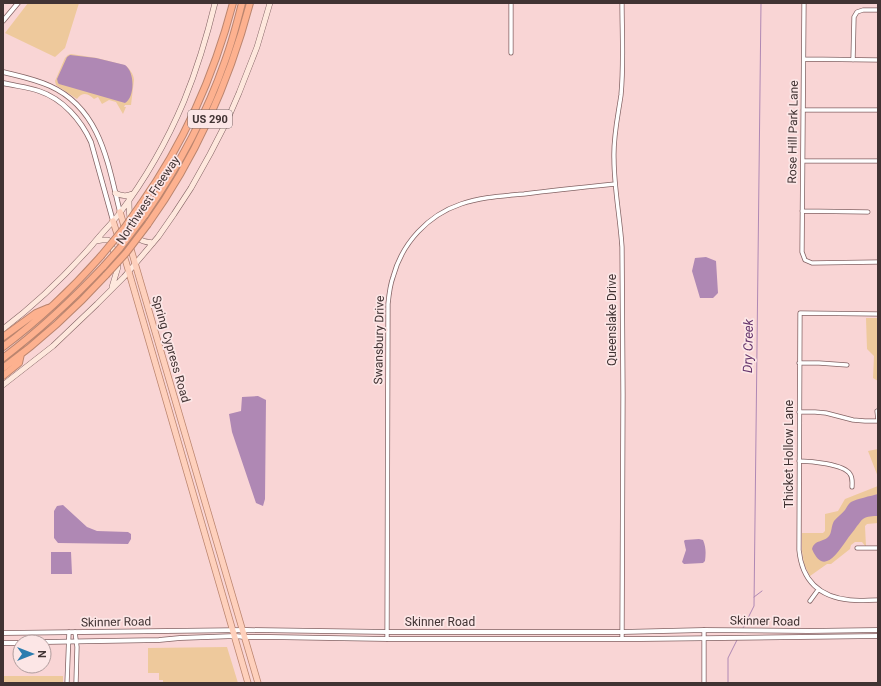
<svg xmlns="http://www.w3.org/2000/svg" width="881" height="686" font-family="Roboto,sans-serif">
<rect width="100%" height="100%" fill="#f9d5d5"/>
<path fill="#eec99c" d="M28,3h51l-14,45 -10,9 -50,-24z
M71,54l26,4 27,7c5,2 10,10 10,15l-3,25h-6l-1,2h2l-3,7 -7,-12 -7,-2 -7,4 -4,-7 -4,2c-3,-3 -8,-7 -13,-4 -2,1 -3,3 -4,4l-21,-14 -1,-4 10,-23 3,-3z
M866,318h12v63l-5,-3 1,-22 -7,-7z
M878,449v28l-10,-26z
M878,486v37l-11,1 -2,2 1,21 -4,-5h-7l-4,3 -1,4 -19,15h-4l-17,12 -6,-12 -2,-13v-18h21l2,-2v-17l13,-3 7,-12z
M227,647l11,36h-75v-3h-4v-7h-11v-25z
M3,676h60v7h-60z"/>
<path fill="#af88b4" d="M70,55l26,3 29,7c10,7 10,32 0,38l-66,-19 -1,-1 -1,-4 10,-22z
M706,257l10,4 2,32 -5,5h-13l-8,-27 3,-13z
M258,396l8,4 -1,99 -2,7 -7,-3 -24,-71 -3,-18 12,-3 1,-14z
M878,494v22c-5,0 -11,0 -15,3 -2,1 -4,5 -6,7 -3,5 -8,10 -11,15 -10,14 -23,34 -34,8 3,-10 11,-6 17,-13 3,-4 2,-10 5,-15 3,-4 8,-7 11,-11 2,-3 3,-6 6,-8 5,-3 20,-6 27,-8z
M63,505l24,22 10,4 31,1 3,2v5l-3,5 -70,-1 -4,-5v-27l3,-5z
M699,539l4,1c3,7 3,13 2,21l-2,2 -19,1 -2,-2 4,-12 -2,-9 1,-1z
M51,552h20l1,22h-21z"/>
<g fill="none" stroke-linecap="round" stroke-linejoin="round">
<path stroke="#af88b4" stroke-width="1" d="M754,597l8,-6
M743,628l11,-22 7,-603
M728,683v-25l9,-18"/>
<defs>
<path id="minor" d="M804,3l-2,249 3,8 7,3 66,-1
M511,53v-50
M804,59l74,1
M853,60l1,-43 3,-5 6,-2h15
M803,110h75
M803,161h75
M802,211l66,1
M878,314l-78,-1 -1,237c3,31 20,47 51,50 9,1 19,0 28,0
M799,363h20l28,2
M877,411l1,9
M799,412h16l11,1 27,7 12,1h13
M799,461c11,0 45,3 51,13 3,4 2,9 2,13
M857,548h21
M810,601l8,-11
M75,632l2,15 -1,36
M622,638l1,-243 -1,-148c-2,-30 -8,-59 -8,-88 -1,-22 4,-43 7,-64 3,-31 1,-61 1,-92
M387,639l1,-335c1,-10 2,-19 5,-27 9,-34 35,-62 68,-73 20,-7 42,-8 63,-10 31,-4 61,-7 91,-10
M67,683l2,-51
M704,683v-53"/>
<path id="tertiary" d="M3,21l15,-18
M3,72c16,4 32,7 47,14 51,23 58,78 70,126
M3,83c12,3 25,4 36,8 24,8 42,29 52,51l22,79
M3,633l244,-3 141,2h234l82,-2 104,1 70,-1
M44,642l115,-2 21,-2 55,-2 10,1h25l117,2h254l237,-3
M3,643h17"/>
<path id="secondary" d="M115,193c6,3 11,4 17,1
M129,199c0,12 0,35 12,41 3,2 8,2 12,3
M96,241l6,-1h6l3,3 7,24 -6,20
M3,329c33,-25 63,-54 90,-85 8,-10 18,-20 26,-30 25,-33 49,-75 65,-113 13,-32 23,-65 31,-98
M3,385l50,-39 44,-42 27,-27 34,-40 16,-23 17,-26 19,-34 16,-31 13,-30 18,-46 13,-44"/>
<path id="primary" d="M120,212l138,471
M113,221l13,41 122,421"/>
<path id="motorway" d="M141,204c43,-61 73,-129 92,-201
M145,215c33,-48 61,-99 80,-154 7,-19 12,-38 17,-58
M148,224c48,-67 81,-142 102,-221
M3,337l33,-24 12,-5
M3,347c36,-27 68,-57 98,-91
M3,358c37,-28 69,-58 101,-92
M3,368c38,-28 72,-59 103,-93
M3,376l16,-13 2,-9"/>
</defs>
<use href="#minor" stroke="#836364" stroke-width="5"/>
<use href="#tertiary" stroke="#836364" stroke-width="5.5"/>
<use href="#secondary" stroke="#836364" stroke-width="6"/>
<use href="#primary" stroke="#bb856f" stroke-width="7"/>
<use href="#motorway" stroke="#bb856f" stroke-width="8"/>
<use href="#minor" stroke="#fff" stroke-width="3.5"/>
<use href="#tertiary" stroke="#fff" stroke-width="4"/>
<use href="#secondary" stroke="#fee8dd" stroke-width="5"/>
<use href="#primary" stroke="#fed0bc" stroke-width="5.5"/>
<use href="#motorway" stroke="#fdb18f" stroke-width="6"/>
<defs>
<path id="motorway-bridge" d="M101,256l24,-29 16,-23
M104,266l16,-18 25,-33
M106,275l20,-22 22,-29"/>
</defs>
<use href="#motorway-bridge" stroke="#bb856f" stroke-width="8" stroke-linecap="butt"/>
<use href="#motorway-bridge" stroke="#fdb18f" stroke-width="6"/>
</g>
<g text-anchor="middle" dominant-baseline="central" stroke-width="3.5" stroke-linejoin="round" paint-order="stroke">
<rect fill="#fce6e6" stroke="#796969" stroke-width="1" x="188" y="110" width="44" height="18" rx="3"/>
<g font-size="11" font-weight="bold" fill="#413333">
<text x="210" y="119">US 290</text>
</g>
<g font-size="12" fill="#413333" stroke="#fce6e6">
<text transform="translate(793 132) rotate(-89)">Rose Hill Park Lane</text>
<text transform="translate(148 200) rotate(-56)">Northwest Freeway</text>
<text transform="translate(612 320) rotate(-90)">Queenslake Drive</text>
<text transform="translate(379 340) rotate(-89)">Swansbury Drive</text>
<text transform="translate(171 349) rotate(74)">Spring Cypress Road</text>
<text transform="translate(789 454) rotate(-90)">Thicket Hollow Lane</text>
<text transform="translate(765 621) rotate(1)">Skinner Road</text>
<text transform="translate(116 622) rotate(-1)">Skinner Road</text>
<text x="440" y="622">Skinner Road</text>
</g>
<g font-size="13" font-style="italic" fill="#64336b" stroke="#fce6e6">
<text transform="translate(748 346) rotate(-89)">Dry Creek</text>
</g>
</g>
<rect width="881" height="686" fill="none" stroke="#413333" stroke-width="8"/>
<g transform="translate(32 654) rotate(90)"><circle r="19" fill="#fce6e6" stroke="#b19e9e"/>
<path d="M0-3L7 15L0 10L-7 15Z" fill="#2d7daf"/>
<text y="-6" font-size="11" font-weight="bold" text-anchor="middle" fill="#413333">N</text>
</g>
</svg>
